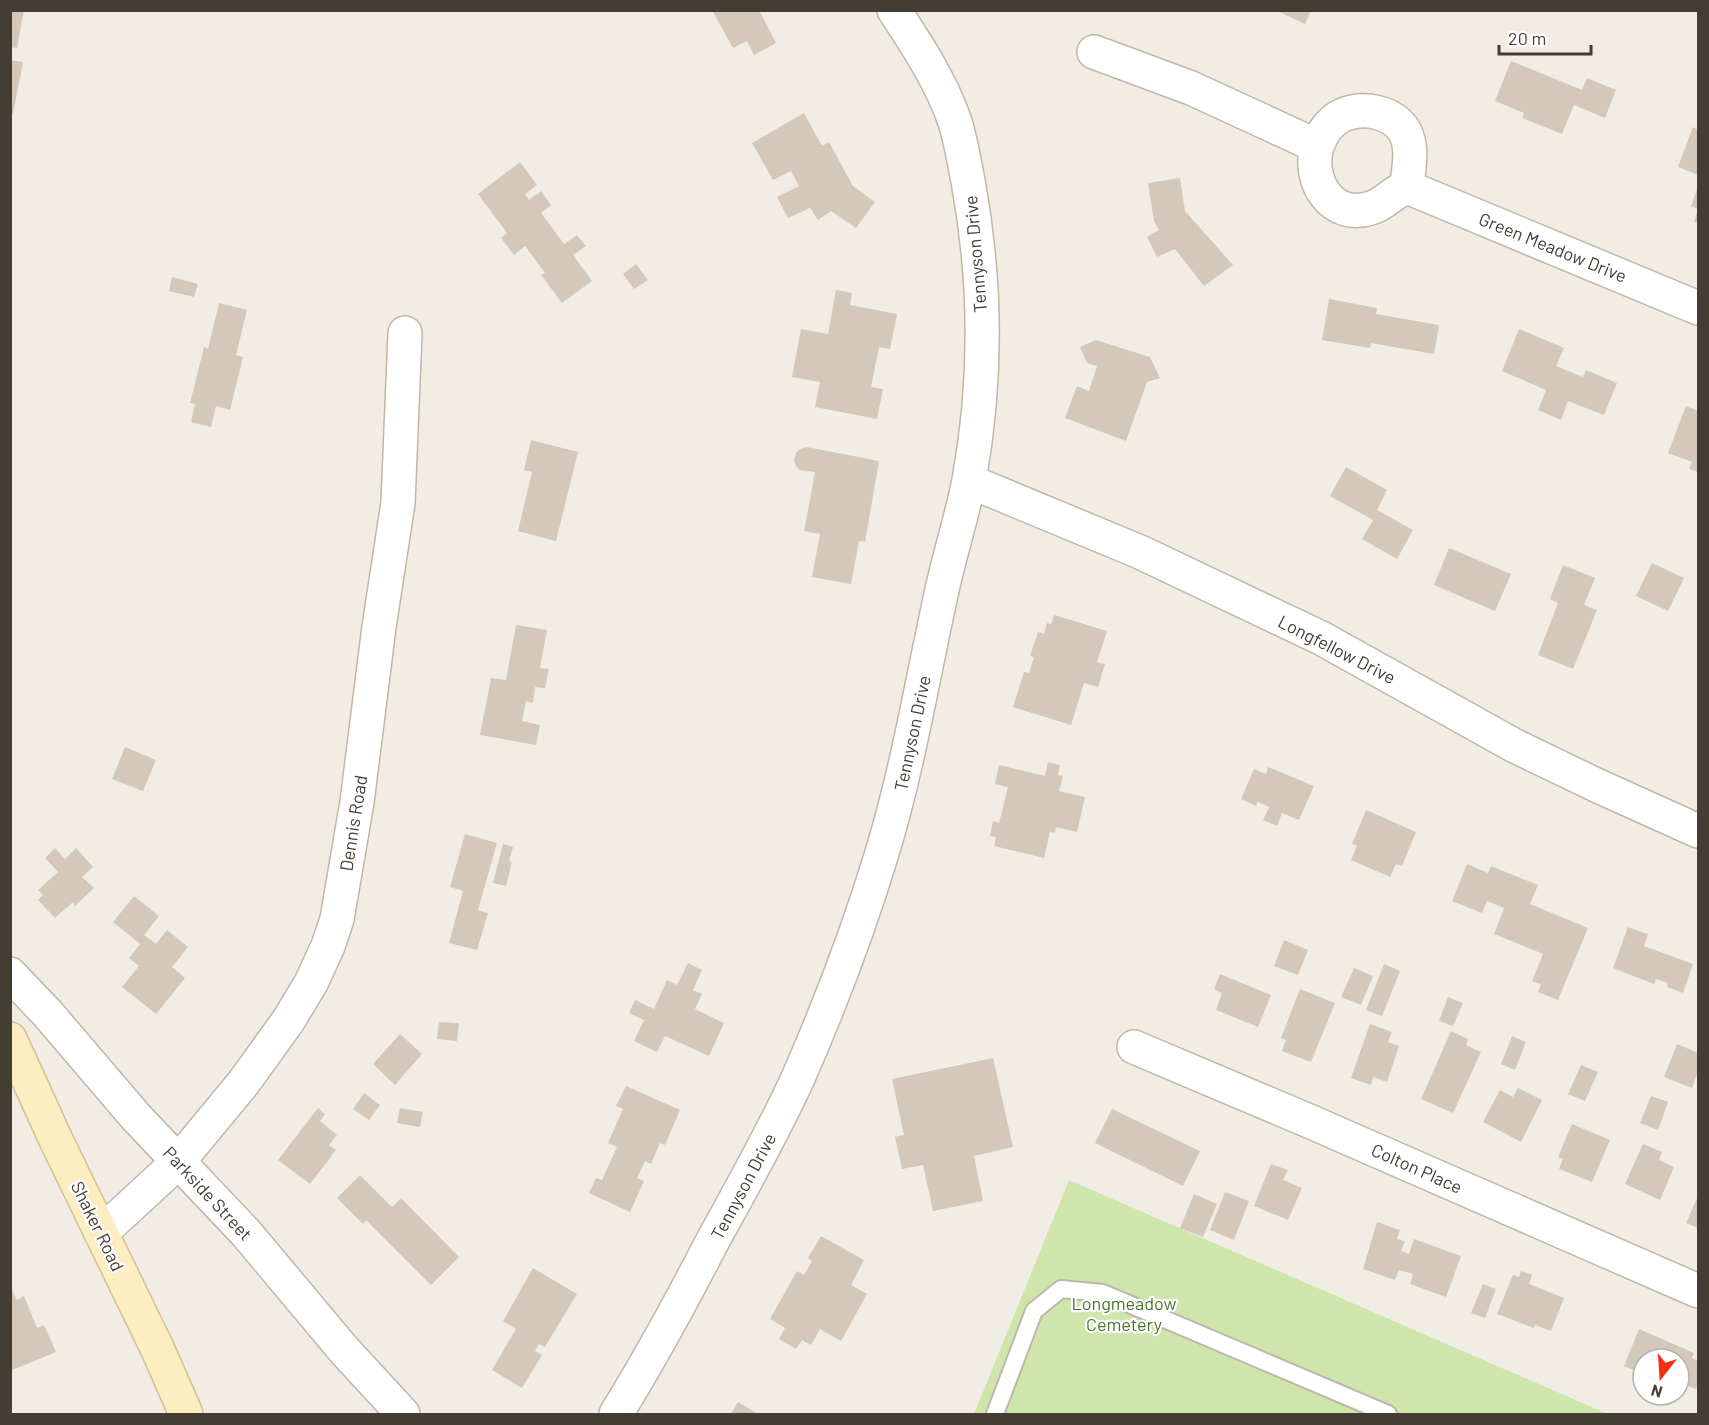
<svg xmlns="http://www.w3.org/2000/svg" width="1709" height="1425" font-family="Barlow,sans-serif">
<rect width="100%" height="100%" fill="#f2ede4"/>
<path fill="#cee6ac" d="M1069,1180l539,234h-634z"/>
<path fill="#d3c8b9" d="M10,10h14l-7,38 -7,-1z
M712,10h47l17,33 -22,12 -7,-14 -14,7z
M1275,10h36l-6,14z
M10,60l13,2 -10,52 -3,-1z
M1511,61l71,29 5,-12 29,12 -11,28 -31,-13 -12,29 -40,-16 2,-5 -29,-12z
M804,113l18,33 7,-4 24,44 22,16 -19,26 -25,-17 -13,9 -8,-12 -22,10 -11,-21 22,-11 -8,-15 -18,9 -21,-37z
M1693,127l5,3v45l-20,-8z
M520,162l17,23 -12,9 4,6 12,-9 10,14 -10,8 23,31 13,-9 9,11 -13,9 19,26 -30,22 -21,-28 4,-2 -20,-27 -11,9 -13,-17 6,-5 -29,-39z
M1180,178l5,33 48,54 -29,21 -29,-37 -18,8 -10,-20 12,-7 -5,-9 -6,-38z
M1698,187v36l-4,-1 4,-13 -7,-3z
M636,264l12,16 -14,9 -11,-15z
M172,277l26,7 -4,13 -25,-6z
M836,290l16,3 -2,12 47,9 -7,35 -11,-2 -8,40 12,2 -6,30 -62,-12 5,-25 -28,-5 9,-48 27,5z
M1329,299l48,9 -1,6 63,11 -5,29 -63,-11 -1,5 -48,-8z
M219,303l28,7 -11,45 7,2 -13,53 -14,-4 -5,21 -20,-5 4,-18 -5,-1 14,-56 4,2z
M1519,329l45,19 -8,18 27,11 3,-7 31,13 -13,32 -36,-14 -7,19 -23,-10 8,-20 -44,-19z
M1096,340l54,17 10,21 -13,4 -21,59 -61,-23 12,-32 12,5 8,-25 -10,-3 -7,-16z
M1686,406l12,5v61l-9,-3 3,-7 -24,-9z
M531,440l47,12 -22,89 -38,-10 14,-59 -8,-2z
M807,447l72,14 -14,81 -6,-1 -8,43 -39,-7 8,-43 -16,-3 11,-59 -16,-2 -4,-6 -1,-4 2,-7 4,-4z
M1346,467l41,23 -10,20 36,20 -16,29 -35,-20 11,-19 -43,-24z
M1449,548l62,26 -16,37 -61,-26z
M1652,563l32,15 -16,33 -32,-15z
M1563,565l32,13 -11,27 13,5 -24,59 -35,-14 20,-52 -8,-4z
M1054,615l53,16 -10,31 8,2 -7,23 -14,-4 -13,42 -58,-18 11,-35 5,1 5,-16 -4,-1 8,-24 6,2 3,-11 4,1z
M516,625l31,5 -7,38 9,1 -4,19 -10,-1 -2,16 -7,-2 -4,20 18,4 -4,20 -56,-10 11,-57 15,2z
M125,747l31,13 -13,31 -31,-12z
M1048,762l12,3 -2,10 5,1 -4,15 26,6 -8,35 -21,-5 -1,6 -5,-1 -6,26 -50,-12 2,-9 -6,-1 3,-15 6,2 9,-36 -13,-3 4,-19 46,11z
M1268,767l46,19 -15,34 -17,-7 -5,13 -14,-6 6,-13 -11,-5 -2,4 -15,-7 13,-30 12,5z
M1366,810l50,22 -14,34 -6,-2 -6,13 -39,-17 6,-14 -5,-2z
M465,834l32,9 -19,67 10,3 -11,37 -28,-7 14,-52 -13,-4z
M503,844l10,3 -4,14 3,1 -6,24 -13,-3z
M55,848l10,11 11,-11 17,19 -11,10 12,11 -19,18 -2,-4 -18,16 -17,-18 5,-5 -5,-5 20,-18 -13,-14z
M1467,864l21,9 3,-7 47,19 -8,19 58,24 -30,72 -20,-8 3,-8 -9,-3 11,-27 -49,-20 10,-26 -17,-7 -5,12 -30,-12z
M134,896l25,20 -15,19 12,9 11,-14 21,17 -16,20 13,11 -29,36 -34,-27 17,-21 -10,-8 11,-14 -27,-22z
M1628,927l20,7 -4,12 49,18 -10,29 -16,-6 1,-4 -12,-4 -2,5 -41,-16z
M1284,940l24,10 -10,25 -24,-9z
M688,963l14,7 -9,20 9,4 -7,15 29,14 -15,33 -44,-20 -8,16 -23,-11 10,-21 -15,-7 6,-13 19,9 13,-29 10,5z
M1384,964l16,7 -18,45 -16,-6z
M1354,968l19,8 -12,29 -20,-8z
M1220,974l51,21 -13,32 -42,-17 6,-17 -8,-4z
M1300,989l35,14 -24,59 -29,-11 4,-11 -5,-2z
M1448,997l15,6 -10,23 -14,-5z
M439,1022l20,1 -2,18 -20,-2z
M1370,1024l22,8 -4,10 11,4 -12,36 -14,-5 -2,8 -20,-7z
M1451,1031l17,8 -2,6 15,7 -28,61 -32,-14z
M400,1034l22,20 -27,31 -22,-21z
M1512,1036l14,6 -11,28 -14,-6z
M1677,1044l21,9v18l-6,17 -28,-11z
M993,1058l20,89 -39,9 9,45 -50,10 -10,-46 -21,4 -7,-32 9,-2 -12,-56z
M1581,1065l17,7 -13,29 -17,-7z
M626,1086l54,24 -15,35 -5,-2 -9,21 -6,-3 -8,17 7,3 -14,31 -41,-19 7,-15 6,2 15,-33 -9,-4 15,-34 -7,-3z
M1518,1088l24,12 -21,42 -38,-20 17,-32 13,7z
M364,1093l16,12 -11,15 -16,-11z
M1651,1096l17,6 -10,28 -18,-7z
M318,1108l7,6 -5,7 17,14 -8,10 7,5 -26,34 -32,-24z
M400,1108l23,4 -3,15 -23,-4z
M1112,1109l88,42 -17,35 -88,-43z
M1572,1124l38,16 -18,42 -33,-13 4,-10 -5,-2z
M1643,1144l19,8 -3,8 15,7 -14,33 -35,-16z
M1271,1164l17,6 -5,10 19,8 -14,32 -34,-14z
M360,1175l32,32 9,-9 58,59 -28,28 -65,-65 -3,4 -26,-26z
M1225,1192l24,9 -15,39 -24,-10z
M1194,1194l23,10 -14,33 -23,-9z
M1698,1196v32l-12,-5z
M1377,1222l23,8 -3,9 8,2 -4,10 8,3 5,-15 47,17 -15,41 -36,-13 3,-10 -14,-4 -4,10 -32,-11z
M821,1236l43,24 -13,25 16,9 -26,47 -21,-12 -9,16 -9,-5 -6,9 -17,-10 6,-11 -15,-9 27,-48 7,4 8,-14 -4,-3z
M533,1268l44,26 -32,53 -6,-3 -4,7 7,4 -20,33 -30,-18 24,-41 -13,-8z
M1521,1271l11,4 -3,9 35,14 -13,33 -16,-6 -1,3 -37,-14 16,-39 6,2z
M1483,1284l13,5 -11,29 -14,-5z
M10,1286l7,14 7,-4 13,32 7,-3 12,27 -46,19z
M1639,1329l55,24 -2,5 6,3v21l-2,7 -14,-5 -3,7v-32h-36v15l-19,-8z
M738,1402l20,12h-27z"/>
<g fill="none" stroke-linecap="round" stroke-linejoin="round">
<defs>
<path id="service" d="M995,1414l39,-103 27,-22 42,4 285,121"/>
<path id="minor" d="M1094,52l97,36 126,58c5,-13 14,-26 26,-31 20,-9 51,-3 62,17 9,18 3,36 2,55l291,121
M1317,146c-10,35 15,75 54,62 14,-4 23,-17 36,-21
M969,481l171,71 181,86 194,108 81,39 102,46
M10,974l38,40 88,103 110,116 98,117 59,64
M1134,1047l175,74 389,170
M101,1233l77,-71 66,-80 44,-61 23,-38 17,-37 9,-27 20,-117 22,-175 19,-124 7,-170
M616,1414c34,-55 65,-112 95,-170 30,-55 61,-109 87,-166 32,-73 61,-149 84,-225 25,-82 39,-166 57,-249 8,-42 22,-82 30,-124 18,-98 17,-201 -1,-299 -4,-20 -7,-40 -13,-59 -13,-39 -38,-77 -61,-112"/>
<path id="secondary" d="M10,1039l46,101 102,210 28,64"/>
</defs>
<use href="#service" stroke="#c0b7a9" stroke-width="20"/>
<use href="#minor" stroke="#c0b7a9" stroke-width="36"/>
<use href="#secondary" stroke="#d2bf93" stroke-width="36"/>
<use href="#service" stroke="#fff" stroke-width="16"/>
<use href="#minor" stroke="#fff" stroke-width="33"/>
<use href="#secondary" stroke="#feedc1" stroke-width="33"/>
</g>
<g text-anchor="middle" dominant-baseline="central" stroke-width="4.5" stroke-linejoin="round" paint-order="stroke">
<g font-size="18" fill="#433d34" stroke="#fff">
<text transform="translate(1553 247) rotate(22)">Green Meadow Drive</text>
<text transform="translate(975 254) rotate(-95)">Tennyson Drive</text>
<text transform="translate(1337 649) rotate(27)">Longfellow Drive</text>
<text transform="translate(912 733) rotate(-78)">Tennyson Drive</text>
<text transform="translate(353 823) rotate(-81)">Dennis Road</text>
<text transform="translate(1417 1168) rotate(24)">Colton Place</text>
<text transform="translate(743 1186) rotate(-62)">Tennyson Drive</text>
<text transform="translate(208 1193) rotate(47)">Parkside Street</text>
<text transform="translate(98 1226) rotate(64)">Shaker Road</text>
</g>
<g font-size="18" fill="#487428" stroke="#fff">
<text x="1124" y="1303">Longmeadow<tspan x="1124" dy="21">Cemetery</tspan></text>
</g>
</g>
<rect width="1709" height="1425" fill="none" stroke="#433d34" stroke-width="24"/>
<g transform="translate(1661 1377) rotate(197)"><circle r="28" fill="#ffffff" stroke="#b4b1ae" stroke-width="1.5"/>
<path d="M0-4.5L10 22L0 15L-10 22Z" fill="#f72e15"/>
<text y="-9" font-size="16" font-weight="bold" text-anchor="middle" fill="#433d34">N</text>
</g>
<path d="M1499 45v9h92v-9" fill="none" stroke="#433d34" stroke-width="3"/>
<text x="1508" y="45" font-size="18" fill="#433d34" stroke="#ffffff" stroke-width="4.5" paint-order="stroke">20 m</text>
</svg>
